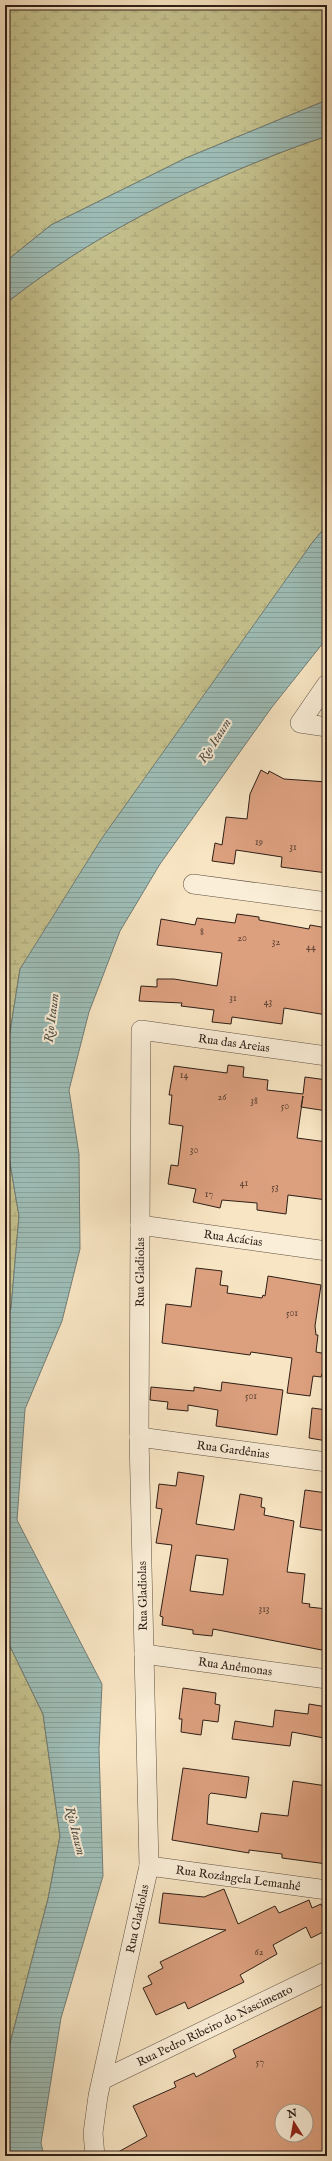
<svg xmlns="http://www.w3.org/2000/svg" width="332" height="2161" font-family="'IM FELL English',serif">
<defs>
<pattern id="wetland-marsh" width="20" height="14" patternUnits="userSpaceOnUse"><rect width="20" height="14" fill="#c5c28e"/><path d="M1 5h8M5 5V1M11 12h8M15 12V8" fill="none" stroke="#aaa67a"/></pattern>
<pattern id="water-rules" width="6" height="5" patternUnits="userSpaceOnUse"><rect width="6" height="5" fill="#9ebeb8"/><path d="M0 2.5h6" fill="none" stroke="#88a39d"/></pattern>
</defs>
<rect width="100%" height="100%" fill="#f8e5c3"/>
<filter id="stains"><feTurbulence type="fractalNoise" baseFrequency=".005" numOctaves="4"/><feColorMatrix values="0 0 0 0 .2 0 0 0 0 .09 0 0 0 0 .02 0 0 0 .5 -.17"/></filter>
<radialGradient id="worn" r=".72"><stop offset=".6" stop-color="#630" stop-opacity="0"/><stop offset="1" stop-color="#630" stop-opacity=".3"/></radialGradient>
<path fill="url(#wetland-marsh)" stroke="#7a7052" d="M5,5h322v95l-141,58 -135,67 -46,37z
M327,136v389l-15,18 -292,426 -15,95v-760c68,-54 143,-95 223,-130 33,-14 65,-27 99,-38z
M5,1153l4,4 10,59 -8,93 -6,11z
M5,1636l38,78 17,122 -12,63 -39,148 -4,34z"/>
<path fill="url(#water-rules)" stroke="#717e78" d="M327,100v36c-34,11 -66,24 -99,38 -80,35 -155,76 -223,130v-42l46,-37 135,-67z
M327,525v113l-55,69 -112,157 -40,67 -31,81 -20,78 10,64 1,95 -18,72 -37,88 -8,111 85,164 -3,65 4,127 -42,142 -20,125 3,13h-39v-75l4,-34 39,-148 12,-63 -17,-122 -38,-78v-316l6,-12 8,-92 -10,-59 -4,-4v-89l15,-95 82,-131 210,-295z"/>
<path fill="#dca07f" stroke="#2e1f17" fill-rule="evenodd" d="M261,770l7,4 1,-3 15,8 43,3v91l-46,-6 1,-10 -46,-7 -2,14 -22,-3 3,-18 7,2 4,-28 21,2 3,-25z
M237,914l22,3v3l50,9 1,-4 17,3v87l-43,-7 -2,16 -50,-7 -1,7 -19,-2 2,-12 -33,-4 1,-3 -43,-2 2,-15 16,1v-8h17l43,7 5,-33 -65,-8 4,-26 34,6 2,-7 38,5z
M228,1065l16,2 -1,10 25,3 -1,10 36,4 2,-17 22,3v31l-26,-4 2,-11 -6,42 30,4v58l-39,-5 -2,19 -29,-4v-7l-35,-3 -2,8 -27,-6 3,-13 -28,-5 3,-19 7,1 5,-40 -14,-2 3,-29h-3l5,-29 53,7z
M196,1268l26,3 -2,14 8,1 -1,7 35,5 1,-3 2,1 3,-20 53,9 -6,41 1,9h2l-2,17 11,2v21l-5,-1 -1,3 -8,-1 -3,20 -23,-3 5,-35 -41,-6 -1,3 -88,-12 4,-39 25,3z
M222,1382l61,8 -6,45 -61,-9 2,-16 -30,-5v6l-21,-2 1,-7 -18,-2 1,-13 43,4v-4l27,4z
M312,1408l15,2v31l-18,-3z
M178,1472l26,4 -8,48 38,6 6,-36 22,4 -1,9 4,1 -1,7 30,6 -7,51 18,2 -3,29 8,1 -1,3 18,2v42l-114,-22 -1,7 -19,-2v-4l-31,-5 1,-8 -3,-1 12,-71 -16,-2 6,-34 -6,-1 3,-24 17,2zM196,1555l32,4 -5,36 -33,-4z
M305,1490l22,3v38l-27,-4z
M183,1688l33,5 -1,11 5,1 -2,17 -15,-2 -2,15 -20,-3 1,-13h-3z
M309,1704l18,3v27l-2,-1 -1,5 -32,-6 -2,14 -58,-7 3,-18 38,6 2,-17 33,4z
M183,1768l66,9 -3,21 -35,-5 -2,2 -2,29 51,8 3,-19 27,3 5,-35 34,5v78l-45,-6v-4l-33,-4v3l-77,-13z
M224,1889l14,35 37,-18 4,7 30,-13 3,8 9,-4 6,14v12l-16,8 -5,-11 -33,18 4,9 -37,21 4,7 -56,27 -3,-7 -29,13 -13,-27 9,-4 -4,-8 15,-8 -3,-6 66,-32 -67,-7 4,-30 41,4z
M327,2004v152h-216l36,-20 -14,-30 43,-19 -2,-5 20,-9 2,4 40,-20 -3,-7zM282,2111h24v24h-24z"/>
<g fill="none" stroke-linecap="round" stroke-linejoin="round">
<defs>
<g id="minor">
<path d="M327,684l-27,39 27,4"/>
<path d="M193,884l134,18"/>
<path id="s1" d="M140,1225l187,26"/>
<path id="s2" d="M139,1437l188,25"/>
<path id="s3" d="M144,1654l183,25"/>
<path id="s4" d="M149,1866l178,24"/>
<path id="s5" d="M102,2080l225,-109"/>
<path id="s6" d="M95,2156l-2,-23 5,-37 51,-230 -10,-429 2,-407 186,26"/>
</g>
</defs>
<use href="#minor" stroke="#605042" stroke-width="20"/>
<use href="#minor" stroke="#faeed8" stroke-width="19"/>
</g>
<g text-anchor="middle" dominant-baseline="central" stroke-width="4" stroke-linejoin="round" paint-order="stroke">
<g font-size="10" fill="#5a3f31">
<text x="259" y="842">19</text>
<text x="293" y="847">31</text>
<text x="202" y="932">8</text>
<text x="242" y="938">20</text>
<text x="276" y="942">32</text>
<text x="311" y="947">44</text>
<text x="233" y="998">31</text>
<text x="268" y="1002">43</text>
<text x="184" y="1075">14</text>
<text x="222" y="1097">26</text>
<text x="254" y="1101">38</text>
<text x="285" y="1106">50</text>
<text x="194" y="1150">30</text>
<text x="244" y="1183">41</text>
<text x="275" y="1187">53</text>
<text x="209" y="1194">17</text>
<text x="292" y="1313">501</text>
<text x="251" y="1396">501</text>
<text x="264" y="1609">313</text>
<text x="259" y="1952">62</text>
<text x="260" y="2062">57</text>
</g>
<g font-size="12" fill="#2e1f17" stroke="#faeed8">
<text stroke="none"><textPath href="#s6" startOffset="1226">Rua das Areias</textPath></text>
<text stroke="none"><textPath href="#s1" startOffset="94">Rua Acácias</textPath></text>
<text stroke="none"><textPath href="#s6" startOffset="890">Rua Gladiolas</textPath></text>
<text stroke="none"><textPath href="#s2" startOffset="95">Rua Gardênias</textPath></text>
<text transform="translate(143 1596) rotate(-91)">Rua Gladiolas</text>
<text stroke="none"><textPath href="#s3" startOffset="92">Rua Anêmonas</textPath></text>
<text stroke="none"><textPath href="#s4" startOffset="90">Rua Rozângela Lemanhê</textPath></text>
<text stroke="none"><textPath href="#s6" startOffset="242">Rua Gladiolas</textPath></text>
<text stroke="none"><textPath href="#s5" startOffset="125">Rua Pedro Ribeiro do Nascimento</textPath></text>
</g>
<g font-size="13" font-style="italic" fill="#504f47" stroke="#faeed8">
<text transform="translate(215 741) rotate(-57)">Rio Itaum</text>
<text transform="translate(52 1018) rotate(-83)">Rio Itaum</text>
<text transform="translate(75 1831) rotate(76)">Rio Itaum</text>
</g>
</g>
<rect width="332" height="2161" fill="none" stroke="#f8e5c3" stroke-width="20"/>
<rect x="6" y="6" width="320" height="2149" fill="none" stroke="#2e1f17" stroke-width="2"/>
<rect x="10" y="10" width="312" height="2141" fill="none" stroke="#2e1f17"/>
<g transform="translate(294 2123) rotate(349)"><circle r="19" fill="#faeed8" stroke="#a89b8b"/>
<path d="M0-3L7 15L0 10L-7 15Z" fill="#8f2418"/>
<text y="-6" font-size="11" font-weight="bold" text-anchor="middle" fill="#2e1f17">N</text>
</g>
<rect width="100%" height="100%" filter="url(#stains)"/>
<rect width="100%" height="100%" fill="url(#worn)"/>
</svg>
